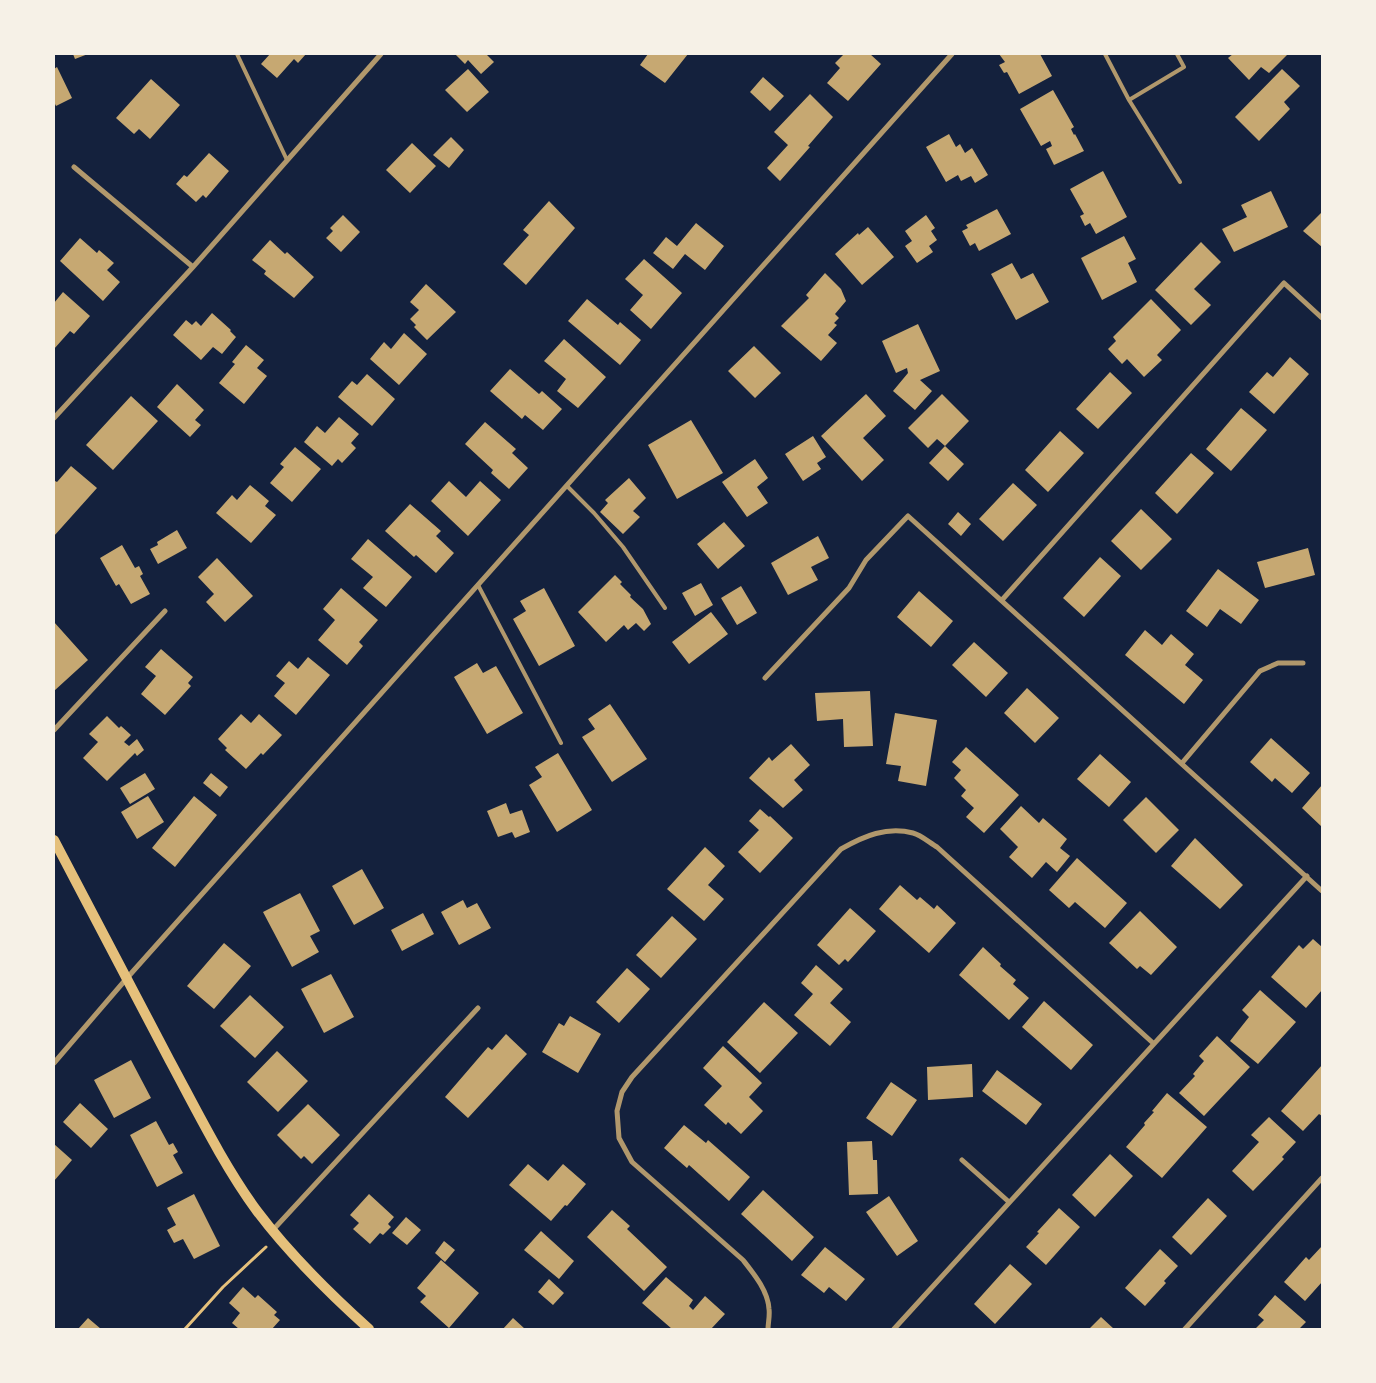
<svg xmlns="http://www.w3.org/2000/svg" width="1376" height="1383" font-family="Arial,sans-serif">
<rect width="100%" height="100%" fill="#14213d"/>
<path fill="#c6a872" d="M73,54h15l-13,5z
M270,54h36l-8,9 -4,-4 -17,19 -16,-14z
M455,54h31l8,8 -13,12 -13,-14 -3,4z
M648,54h40l-23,29 -25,-18z
M844,54h26l11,10 -33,37 -21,-18 13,-15 -5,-5z
M999,54h41l12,22 -33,18 -12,-22 -3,1 -5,-8 6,-3z
M1233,54h55l-19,19 -8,-6 -12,13 -21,-22z
M57,67l15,31 -16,8 -2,-4v-33z
M468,69l21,23 -22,20 -22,-22z
M1282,69l18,17 -16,16 6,7 -31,32 -24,-24z
M763,77l21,19 -14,15 -20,-19z
M151,79l29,26 -30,34 -11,-10 -5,5 -18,-16z
M1053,90l21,37 -3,2 3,6 1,-1 9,17 -30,14 -8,-16 6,-3 -2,-5 -9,5 -21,-37z
M810,94l23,23 -25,29 2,1 -30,34 -13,-13 21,-23 -14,-13z
M949,134l7,13 4,-3 5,9 7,-5 16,27 -13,8 -4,-7 -10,5 -3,-6 -12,7 -20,-35z
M451,137l13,13 -15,18 -16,-13z
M412,143l24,23 -26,27 -24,-23z
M209,153l20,18 -23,27 -3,-3 -7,7 -20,-18 8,-9 3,2z
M1103,171l24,46 -31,17 -6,-11 -5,3 -5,-10 4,-2 -14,-25z
M1271,191l17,36 -54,25 -12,-23 25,-12 -6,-12z
M549,201l26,27 -49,57 -23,-21 26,-29 -6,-5z
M997,209l14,25 -32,17 -4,-8 -5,3 -8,-15 6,-3 -2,-3z
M1322,212v35l-19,-16z
M343,215l17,17 -19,20 -15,-14 7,-7 -3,-3z
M926,215l9,13 -4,3 6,9 -8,6 4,6 -16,11 -12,-17 7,-5 -7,-10z
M696,223l28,23 -19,24 -20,-16 -12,15 -20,-16 13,-16 11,9z
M868,227l26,30 -32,28 -27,-31 23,-21 1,2z
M1124,236l12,23 -8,4 9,19 -35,18 -21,-42z
M80,238l17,15 2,-3 15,13 -7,7 13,12 -17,19 -43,-40z
M270,240l15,14 2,-2 27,25 -20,21 -30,-24 2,-3 -14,-11z
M1201,242l20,20 -27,27 17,16 -20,20 -36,-35z
M644,259l38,34 -31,36 -21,-19 13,-15 -18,-16z
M1012,263l9,16 12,-6 16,29 -33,18 -25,-46z
M825,273l16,16 5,12 -11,13 4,4 -5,5 3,2 -9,10 9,8 -16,18 -40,-35 28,-28 -3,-3z
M426,284l30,28 -29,28 -13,-13 2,-2 -6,-6 9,-9 -9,-8z
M63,292l27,24 -16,18 -4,-3 -16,18v-46z
M587,299l31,26 2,-3 21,18 -21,25 -52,-44z
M1151,299l30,31 -24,25 5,5 -18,17 -17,-18 -5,5 -14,-15 8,-8 -3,-4z
M212,313l19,17 -1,1 6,6 -14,17 -9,-7 -12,13 -28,-25 13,-15 6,5 4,-4 5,5z
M918,324l22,47 -20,9 12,11 -17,19 -22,-19 15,-18 -1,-5 -11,5 -14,-32z
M404,333l23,21 -28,31 -29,-26 14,-17 7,7z
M564,339l42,38 -28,31 -21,-17 9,-12 -22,-18z
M246,345l18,15 -7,8 10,8 -23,28 -25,-21 16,-19 -3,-2z
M754,346l27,27 -26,25 -27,-27z
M1290,357l19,17 -35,40 -25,-22 18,-20 6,5z
M510,369l29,25 3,-3 20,18 -19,21 -18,-15 -3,4 -32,-28z
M1110,372l22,21 -34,36 -22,-20z
M367,374l28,25 -23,27 -34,-29 14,-16 5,4z
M177,384l27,26 -9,10 6,5 -11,12 -33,-30z
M866,394l20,22 -23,22 21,22 -22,21 -41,-45z
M942,394l27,27 -24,25 19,18 -16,17 -19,-18 16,-17 -8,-7 -9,9 -20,-20z
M131,396l27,25 -45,49 -27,-25z
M1241,408l26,22 -36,41 -25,-22z
M339,417l20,17 -8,9 5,5 -14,15 -4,-4 -6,7 -28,-24 13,-16 8,7z
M691,420l32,53 -46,26 -29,-54z
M485,422l31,27 -4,4 16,15 -19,21 -18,-16 2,-3 -28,-26z
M1060,431l24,22 -36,39 -23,-22z
M813,436l13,21 -9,6 4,6 -18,12 -18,-27z
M295,447l26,22 -29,33 -22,-19 14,-16 -4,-3z
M1191,453l23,20 -37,41 -22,-21z
M755,459l13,19 -11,9 11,16 -21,14 -25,-35z
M71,466l26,22 -43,48v-54l1,-1 2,1z
M629,478l17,20 -13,13 7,6 -17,17 -23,-22 8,-9 -3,-3z
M449,481l17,16 14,-16 21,19 -33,36 -37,-35z
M1013,483l24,22 -34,36 -24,-22z
M250,485l19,16 -4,5 11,9 -25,28 -35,-30 16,-18 5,5z
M410,504l31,27 -5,5 18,17 -18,20 -20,-18 -2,2 -29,-26z
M1141,509l31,30 -31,31 -30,-29z
M958,512l13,12 -10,12 -13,-12z
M724,522l21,24 -27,23 -21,-25z
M177,530l10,18 -29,16 -8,-15 8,-4 -1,-3z
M818,536l11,22 -18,9 7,13 -30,15 -17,-32z
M368,539l44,38 -26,30 -23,-19 10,-11 -22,-18z
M122,545l13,23 4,-2 4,8 -3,2 10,18 -19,10 -12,-20 -3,2 -16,-28z
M1308,548l7,27 -50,13 -8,-26z
M1100,557l21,19 -37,41 -21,-19z
M217,558l36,38 -28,26 -19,-20 8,-8 -16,-17z
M1218,569l41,31 -18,24 -21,-15 -13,18 -21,-16z
M615,575l7,7 -2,2 11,11 -1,2 13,12 8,15 -7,7 -8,-8 -8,7 -4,-5 -18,17 -28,-30z
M701,583l12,22 -18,11 -13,-23z
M741,586l16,27 -20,12 -16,-27z
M341,588l37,32 -19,22 4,4 -16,19 -29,-25 17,-20 -12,-11z
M544,588l31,58 -36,20 -26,-47 13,-8 -6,-10z
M919,591l34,30 -22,26 -34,-30z
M711,612l17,22 -39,30 -17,-22z
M54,622l34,38 -34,31z
M1145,630l17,15 9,-11 23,20 -9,11 18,15 -19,24 -59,-49z
M974,642l34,31 -22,24 -34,-32z
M161,649l32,28 -5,6 3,3 -26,29 -24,-21 15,-18 -11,-9z
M308,657l22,18 -34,40 -22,-19 11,-13 -9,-7 13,-15 9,8z
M477,663l6,10 13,-7 27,47 -36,21 -33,-57z
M1027,688l32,30 -24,25 -31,-30z
M870,691l3,55 -29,1 -1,-28 -26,2 -2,-28z
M610,704l37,55 -35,23 -30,-45 13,-8 -7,-10z
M895,713l42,7 -11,66 -28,-5 3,-15 -15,-2z
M241,714l10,9 8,-9 23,21 -19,20 -2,-2 -15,16 -21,-19 2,-2 -9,-9z
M107,716l12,12 2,-2 10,9 -7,7 5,4 8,-7 7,11 -7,6 -2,-3 -28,28 -24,-23 15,-16 -9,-8z
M1271,738l39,35 -18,20 -17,-15 -3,4 -22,-20z
M791,744l19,21 -16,15 9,10 -20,18 -34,-30 20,-21 3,4z
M966,747l53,48 -35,38 -18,-16 8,-9 -13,-12 5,-6 -12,-12 7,-8 -9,-8z
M558,753l34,57 -35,22 -28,-47 13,-8 -7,-10z
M1100,754l31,28 -22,25 -32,-28z
M145,773l10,16 -25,15 -10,-16z
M211,773l17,14 -8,10 -17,-14z
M1322,785v42l-20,-19z
M148,796l16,26 -27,17 -16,-27z
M194,796l23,19 -42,52 -23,-19z
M1146,797l33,33 -23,23 -33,-33z
M506,803l4,11 12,-4 8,22 -15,6 -3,-6 -14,5 -11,-26z
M1021,806l18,17 4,-5 24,21 -7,9 10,8 -13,16 -11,-10 -14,16 -23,-21 9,-10 -18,-18z
M760,809l9,8 1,-1 23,22 -33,35 -22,-21 21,-22 -10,-9z
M1195,838l48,47 -23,24 -49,-43z
M705,847l20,19 -17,19 16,14 -20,22 -37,-32z
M1077,858l50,45 -22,25 -30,-26 -6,6 -20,-18z
M362,869l22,39 -30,17 -22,-39z
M900,885l17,15 3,-3 14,12 3,-4 19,18 -27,30 -50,-44z
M300,893l20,38 -10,5 9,16 -27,15 -29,-55z
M463,900l4,8 10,-5 14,25 -32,17 -18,-33z
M850,908l26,23 -28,31 -3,-3 -6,6 -22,-20z
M1140,911l37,36 -26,28 -11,-9 -3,3 -28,-26z
M423,913l11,21 -32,17 -11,-21z
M672,916l25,23 -36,39 -25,-23z
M1313,939l9,8v43l-16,18 -35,-31 28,-32 4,4z
M224,943l27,23 -37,43 -27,-23z
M983,947l18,17 -1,2 16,14 -3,4 16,14 -20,22 -50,-45z
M816,965l27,24 -13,14 21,19 -21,24 -36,-31 19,-21 -12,-11z
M627,968l23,21 -31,34 -23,-21z
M331,974l23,43 -30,16 -23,-44z
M1260,990l36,32 -38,42 -28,-23 19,-24 -7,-7z
M250,995l34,32 -29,31 -35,-32z
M1044,1001l49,44 -22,25 -49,-43z
M764,1002l34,31 -38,40 -33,-31z
M570,1016l31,18 -23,39 -36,-21 17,-29 5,3z
M506,1034l21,20 -59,64 -23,-21 43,-50 4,3z
M1217,1036l33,31 -46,49 -25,-23 16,-17 -2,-2 11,-13 -5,-5z
M723,1046l39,37 -13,14 14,14 -22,23 -13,-12 -2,3 -22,-20 18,-19 -19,-18z
M277,1051l31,30 -30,31 -31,-30z
M131,1060l20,38 -37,20 -20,-38z
M972,1064l1,33 -45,3 -1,-33z
M1322,1065v51l-3,-2 -16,17 -22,-20z
M997,1070l45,34 -16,21 -44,-34z
M891,1082l26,18 -25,36 -26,-18z
M1167,1093l40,34 -45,51 -36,-31 19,-22 -1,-2 10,-11 -2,-1z
M80,1103l28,26 -17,19 -28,-26z
M308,1104l32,31 -28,29 -8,-8 -3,3 -24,-24z
M1269,1117l27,25 -14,15 2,2 -31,32 -21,-20 27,-29 -8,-7z
M156,1121l13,24 4,-2 5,9 -5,3 10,18 -26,14 -27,-52z
M684,1125l22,18 2,-3 42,37 -21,24 -40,-36 -2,3 -23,-20z
M872,1141l1,19h4l1,34 -29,1 -2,-53z
M54,1144l18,16 -18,21z
M1110,1154l23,22 -38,41 -23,-22z
M528,1164l20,17 15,-17 23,20 -19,22 -2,-1 -14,16 -42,-36z
M763,1190l51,47 -22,24 -51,-47z
M194,1194l26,52 -26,13 -11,-20 -9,4 -7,-13 9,-5 -9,-17z
M369,1194l25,23 -6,7 3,3 -8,8 -3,-2 -10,11 -17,-15 6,-6 -9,-8z
M889,1196l29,45 -21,15 -31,-44z
M1208,1198l19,18 -36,39 -19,-18z
M1059,1208l21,19 -34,38 -20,-18 13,-14 -2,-1z
M612,1210l18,16 -3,3 40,38 -23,24 -57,-54z
M406,1217l15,13 -14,15 -15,-12z
M541,1231l33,30 -15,18 -35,-29z
M444,1241l11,9 -10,12 -10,-9z
M1322,1246v36l-17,19 -21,-19 22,-25 3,3z
M825,1247l40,32 -19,22 -17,-14 -5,6 -23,-18z
M1160,1249l18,17 -14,15 2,2 -21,23 -20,-18z
M441,1260l38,33 -30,35 -29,-26 6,-6 -9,-8z
M1010,1264l22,20 -37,40 -21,-20z
M666,1277l27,23 -4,6 4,4 12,-14 20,18 -14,15h-39l-30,-26z
M549,1279l15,14 -11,12 -15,-13z
M243,1287l12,11 3,-3 19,17 -3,3 6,5 -8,9h-33l-7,-6 8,-10 -11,-10z
M1275,1295l31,27 -7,7h-44l9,-9 -6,-5z
M1101,1317l13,12h-25z
M88,1318l13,11h-23z
M513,1318l12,11h-22z"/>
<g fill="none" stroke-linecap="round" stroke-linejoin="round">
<path stroke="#e5c07b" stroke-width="3" d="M185,1329l38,-42 43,-40"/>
<path stroke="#b1986c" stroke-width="4" d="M237,54l50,106
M1105,54l24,46 55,-33 -7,-13
M1129,100l51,82
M567,486l27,27 29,34 42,61
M478,585l83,158"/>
<path stroke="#b1986c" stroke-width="5" d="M74,167l119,100
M54,418l139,-151 188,-213
M1002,600l282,-317 38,35
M765,678l84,-90 17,-28 42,-44 414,375
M54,730l111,-119
M1182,763l78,-92 18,-8h25
M54,1063l73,-85 825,-924
M962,1160l47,42
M272,1231l206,-223
M768,1329c0,-6 2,-13 1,-20 -1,-18 -15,-35 -26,-49l-111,-98 -13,-24 -2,-27 5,-19 10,-15 209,-228c23,-13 46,-23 72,-16 8,2 17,10 24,14l216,196
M894,1329l413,-453
M1185,1329l137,-151"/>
<path stroke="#e5c07b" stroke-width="10" d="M54,840c39,73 77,147 116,221 27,50 54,105 87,150 33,44 72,82 112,118"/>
</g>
<rect width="1376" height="1383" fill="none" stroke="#f6f1e7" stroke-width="110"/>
</svg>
